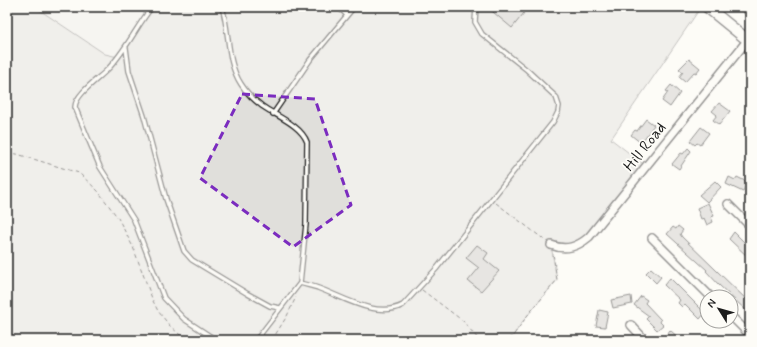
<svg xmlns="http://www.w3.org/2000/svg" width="757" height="347" font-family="Mynerve,sans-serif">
<rect width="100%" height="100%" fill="#fdfcf7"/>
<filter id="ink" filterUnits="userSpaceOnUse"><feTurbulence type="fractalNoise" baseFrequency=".025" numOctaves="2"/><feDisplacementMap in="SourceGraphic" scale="8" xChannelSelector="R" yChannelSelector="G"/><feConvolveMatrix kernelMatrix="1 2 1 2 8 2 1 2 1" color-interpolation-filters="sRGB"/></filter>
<g filter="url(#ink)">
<path fill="#eeede9" d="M35,7h117l-37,54z"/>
<path fill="#e0dfdb" stroke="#7e7e7c" d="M7,7h28l70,47 13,3 34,-50h549l-90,132 36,28 -18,22 -52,56h-26l6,35 -30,36 -17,24h-503z"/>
<path fill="#cccbc8" stroke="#1c1c1c" d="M487,7h30l7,6 -12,15z
M736,7h14v11z
M689,59l11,9 -4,5 -2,-1 -9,10 -6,-5 4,-5 -4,-3z
M671,85l9,8 -10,14 -8,-6 6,-9 -2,-1z
M719,103l11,8 -11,14 -6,-5 4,-5 -5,-4z
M646,119l8,6 -13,18 -10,-8 4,-5 2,1z
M701,127l8,6 -9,12 -3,-2 -2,2 -5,-4z
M688,148l3,3 -12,18 -7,-5 9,-11 2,1z
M729,177l6,3 2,-3 10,5 -4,10 -17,-8z
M715,181l6,6 -14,15 -8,-7z
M708,203l6,13 -3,1 2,5 -6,3 -3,-7 -3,1 -4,-11z
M678,226l5,4 -3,4 2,3 68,66v11l-31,-29 -13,-14 1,-1 -40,-36 6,-7 3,2z
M734,232l16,16v11l-21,-20z
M477,245l11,8 -4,6 15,12 -18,20 -13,-10 11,-13 -13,-10z
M651,268l10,9 -5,6 -10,-10z
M670,278l35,35 -5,6 -15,-15 -3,3 -4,-4 2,-3 -16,-15z
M631,296l1,8 -19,4 -2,-8z
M641,296l6,4 -2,3 16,17 -1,2 3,3 -6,5 -11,-11 3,-3 -15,-11z
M599,310l9,2 -3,15 -9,-1z
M670,330l11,10h-15l-2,-2z"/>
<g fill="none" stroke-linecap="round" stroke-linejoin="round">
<defs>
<path id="lane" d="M152,7c-16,20 -26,44 -45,63 -9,9 -32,25 -32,37l25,60 34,53 30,78 20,21 32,21
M222,7c8,25 4,54 19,77 5,8 13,16 21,22 14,10 39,19 45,36l-1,82 -6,59 -44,57
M338,7l9,8
M126,48l3,23 15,45 22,83 18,52 8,9 56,34 22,12 10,2
M273,114l37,-54 44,-53
M300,283c6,2 13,3 18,5 25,9 59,31 85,17l34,-37 116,-146 5,-10 1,-6 -3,-9 -29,-27 -45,-36 -7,-12 1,-15"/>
<path id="street" d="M728,204l22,22
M652,238l59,59
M551,245c15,6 26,2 38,-8l161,-200
M731,316l19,19
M631,325l14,15"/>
<path id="secondary" d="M707,7l43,35"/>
</defs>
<use href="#lane" stroke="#1c1c1c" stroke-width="6"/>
<use href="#street" stroke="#1c1c1c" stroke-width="10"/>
<use href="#secondary" stroke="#1c1c1c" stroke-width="13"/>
<path stroke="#1c1c1c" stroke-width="1" stroke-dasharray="4 3" stroke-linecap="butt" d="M7,153l10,1 62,19 19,18 20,27 15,29 20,54 5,10 12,15 16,14
M496,203l50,38
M422,290l41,31 16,19
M272,340l15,-24 9,-19
M510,340l17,-24 30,-36 -4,-27"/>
<use href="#lane" stroke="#fdfcf7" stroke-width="3.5"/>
<use href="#street" stroke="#fdfcf7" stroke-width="7"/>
<use href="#secondary" stroke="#fdfcf7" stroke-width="10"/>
</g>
</g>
<path d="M0 0H757V347H0ZM242,94l73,5 36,106 -58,42 -93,-69z" fill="#fdfcf7" fill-opacity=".55" fill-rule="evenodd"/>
<path fill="none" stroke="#7b2cbf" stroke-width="3" stroke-dasharray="8 5" stroke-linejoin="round" d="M242,94l73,5 36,106 -58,42 -93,-69z"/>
<g text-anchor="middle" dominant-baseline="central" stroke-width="3.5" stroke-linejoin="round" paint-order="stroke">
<g font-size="16" fill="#1c1c1c" stroke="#fdfcf7">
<text transform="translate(645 147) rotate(-51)">Hill Road</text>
</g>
</g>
<rect width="757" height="347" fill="none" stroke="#fdfcf7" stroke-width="24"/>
<rect x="12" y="12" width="733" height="323" fill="none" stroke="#1c1c1c" stroke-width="1.5" filter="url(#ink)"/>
<g transform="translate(719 309) rotate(307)"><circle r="19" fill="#fdfcf7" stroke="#a3a29f"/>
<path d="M0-3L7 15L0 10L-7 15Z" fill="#1c1c1c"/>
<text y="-6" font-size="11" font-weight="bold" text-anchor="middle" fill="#1c1c1c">N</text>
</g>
</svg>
